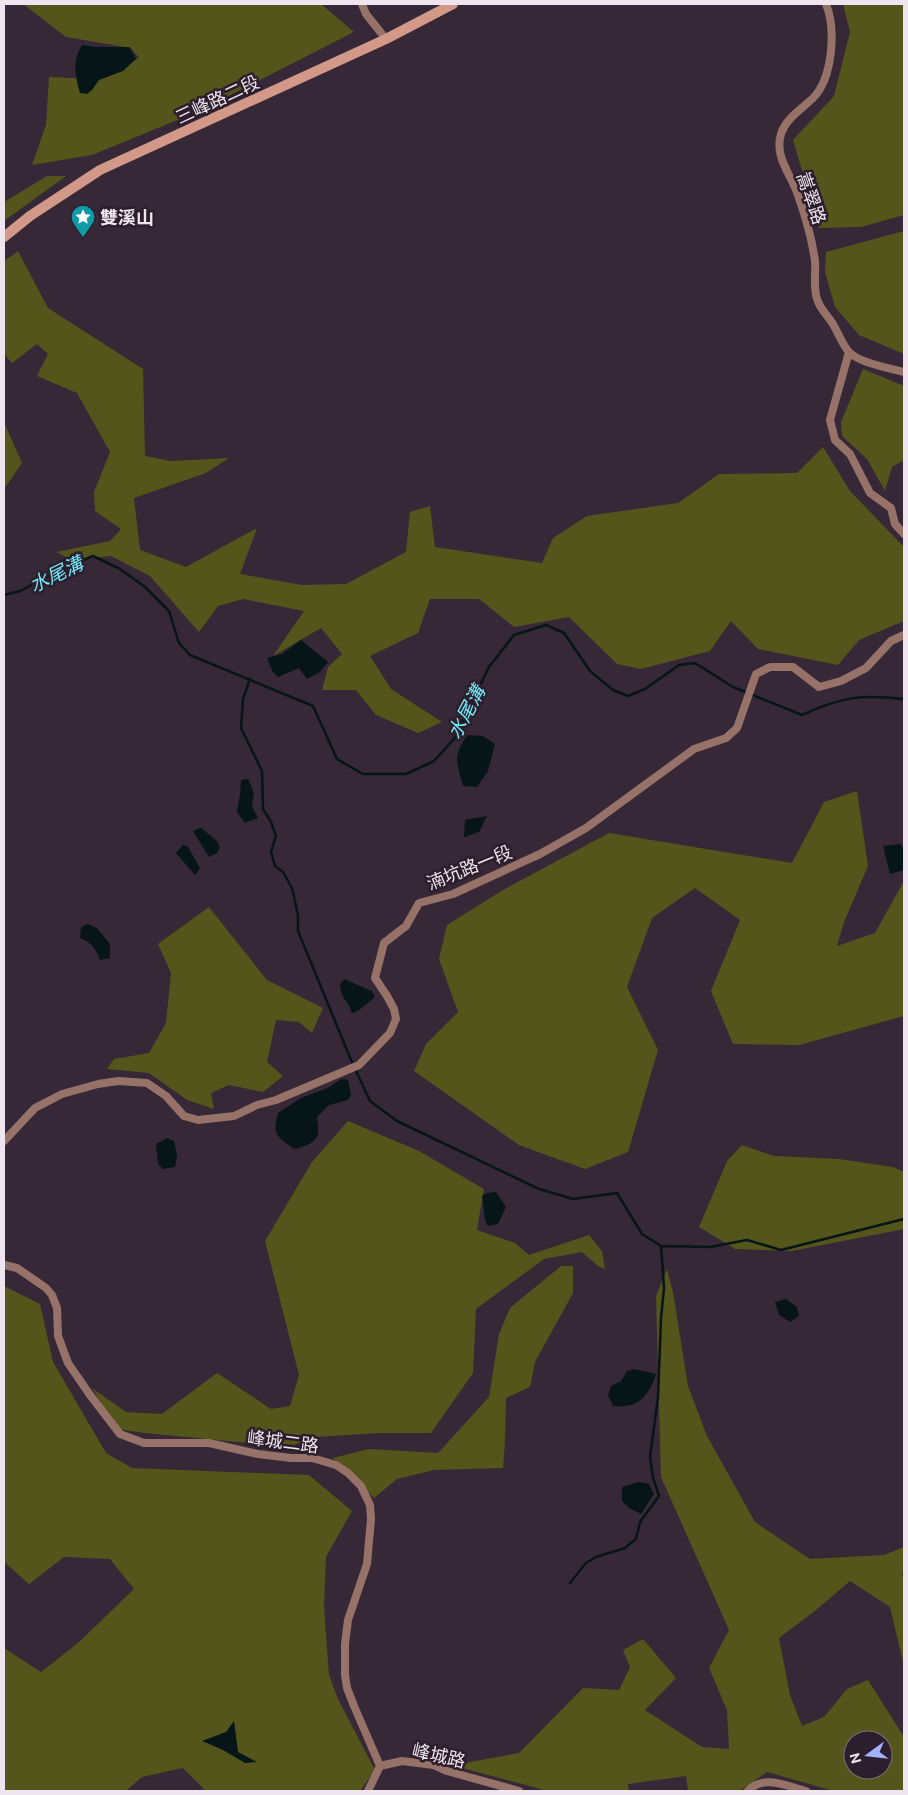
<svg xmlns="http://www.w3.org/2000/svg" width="908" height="1795" font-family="Ubuntu,'Noto Sans TC',sans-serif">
<rect width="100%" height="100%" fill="#362837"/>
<path fill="#54551b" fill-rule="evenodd" d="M23,4h298l33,28 -157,80 -105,43 -60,10 14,-40 3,-48 45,2 45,-21 -8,-10 -65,-11z
M843,4h61v211l-43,12 -42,1 -26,-88 41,-44 16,-64z
M47,176h19l-62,45v-19z
M904,231v123l-45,-19 -24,-28 -10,-35 1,-20z
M18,251l30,57 95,61 2,87 26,5 58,-3 -23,15 -72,25 6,52 46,17 71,-39 -17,46 62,11 44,-1 60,-32 4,-40 20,-6 5,41 107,16 11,-25 34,-22 91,-13 41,-29 78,-1 26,-26 27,44 54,56v74l-45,19 -21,25 -80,-16 -27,-28 -21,30 -69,18 -24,-5 -48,-47 -55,10 -35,-28h-49l-12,34 -48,23 21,33 51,33 -24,11 -42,-18 -20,-25h-34l6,-23 14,-13 -21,-26 -48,28 31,-45 -61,-12 -25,7 -19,26 -49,-56 -39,-20 -39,4 -16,-8 54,-11 11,-12 -26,-18 -1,-19 16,-40 -33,-59 -40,-17 11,-22 -11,-10 -25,19 -8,-9v-93z
M863,369l41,17v74l-12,7 -7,24 -18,-32 -25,-23 -1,-14z
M4,422l18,41 -18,26z
M857,791l11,75 -24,56 -7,24 38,-13 29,-52v135l-105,29 -66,-1 -22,-53 29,-71 -45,-32 -43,30 -25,69 31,63 -30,102 -43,17 -66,-24 -105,-74 12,-27 32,-32 -19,-53 8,-34 56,-35 106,-57 183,30 32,-61z
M209,907l58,73 56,28 -11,25 -13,-11 -23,-2 -9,42 16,14 -20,16 -34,-7 -18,8 3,16 -27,-9 -38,-27 -42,-4 7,-10 35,-6 17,-30 5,-50 -13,-29z
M348,1121l71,30 65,38 -7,41 38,13 14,12 60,-20 13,16 3,18 -7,-3 -16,-14 -38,7 -68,50 -3,64 -42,60h-52l-64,4 -27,10 -143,-14 -28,-4 -25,-41 34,24 36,2 55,-41 54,36 19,-3 9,-31 -34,-134 47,-79z
M742,1145l32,11 65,3 54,8 11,5v57l-112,22 -57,-2 -36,-22 28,-66z
M561,1266h12v27l-38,69 -5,25 -24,11 -1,44 -2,26 -69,2 -37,9 -23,19 -41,-40 36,-9 69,4 51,-56 10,-63 11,-26z
M667,1269l6,23 15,94 19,50 48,86 55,37 74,-4 20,-8v19l-2,8 2,4v88l-14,-59 -40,-26 -34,29 -37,28 11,57 12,31 22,-9 23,-28 21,-9 36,57v54h-70l-67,-19 -27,19h-52l-2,-15 -58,8 1,7h-81l-86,-23 -7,-6 9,1 55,-10 64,-65 36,2 11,-23 -7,-17 20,-11 33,39 -31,32 57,37 27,2 -2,-39 -18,-42 20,-38 -68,-153 -5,-181zM853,1740h30v30h-30z
M4,1286l36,18 13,58 53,91 26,15 177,7 43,36 -26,46 -2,50 5,68 9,24 37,71 -15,21h-154l-23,-23 -41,9 -16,14h-122v-143l37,24 37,-29 56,-54 -24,-30 -46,-2 -35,27 -25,-22z"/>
<path fill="#061517" d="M82,45l13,2h34l7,12 -13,12 -24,9 -7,10 -5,4 -7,-1c-5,-17 -8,-32 2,-48z
M301,640l27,22 -8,10 -13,7 -8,-11 -21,9 -5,-5 -6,-14 15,-4z
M468,735l15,1 12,8 -7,27 -11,16 -14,-1c-6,-22 -11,-32 5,-51z
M248,779l6,14 -2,13 6,12 -13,5 -8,-11 3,-18 1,-14z
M487,816l-8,16 -15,5 1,-17z
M201,828l16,13 3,6 -3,6 -8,4 -16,-26z
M901,844l3,6v20l-14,4 -7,-28z
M183,845l5,2 12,21 -5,7 -19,-22z
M88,924l9,4 13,16v14l-10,2c-4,-11 -9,-18 -20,-22l1,-11z
M344,979l28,12 3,6 -17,14 -6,2c-4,-13 -11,-14 -12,-28z
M341,1079l7,1 3,15 -3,5 -19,5 -12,12c0,5 2,12 1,17 -3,10 -15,13 -24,15 -17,-13 -22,-13 -16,-36l23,-15 27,-10z
M167,1138l7,3 3,15 -2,11 -12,2 -5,-5 -2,-20z
M496,1192l10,15 -8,17 -10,2c-5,-8 -4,-20 -6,-30l5,-3z
M786,1299l11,8 2,9 -9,6 -11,-7 -4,-13z
M634,1369l22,5c-7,22 -18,35 -43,32l-5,-11 3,-9 10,-5 6,-10z
M639,1482l10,2 5,10 -13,20 -12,-6 -7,-7v-14z
M234,1721l4,31 19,10 -12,1 -22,-13 -21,-9 24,-9z"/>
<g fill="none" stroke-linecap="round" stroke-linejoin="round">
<path stroke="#061517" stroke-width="2.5" d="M4,595l16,-4 42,-22 31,-13 27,13 25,18 24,24 10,32 11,12 123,51 24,53 26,15h43l28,-13 20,-22 35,-72 25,-32 32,-10 18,8 26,38 23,19 15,6 17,-7 34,-24 16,-2 38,24 69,28c39,-18 59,-21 102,-16
M250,679l-7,20 -2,29 21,43 1,38 8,13 5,14 -5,16 4,14 8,6 9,16 6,27v16l53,129 19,41 27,20 142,68 34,10 44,-6 25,41 19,12 49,1 37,-7 34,10 123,-31
M570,1583l16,-20 10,-6 29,-9 11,-9 4,-17 19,-26 -6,-18 -3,-21 8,-60 3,-79 3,-30 -3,-42"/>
<path stroke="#967268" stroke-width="8" d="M362,4l4,10 20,25
M826,4c10,25 7,74 -13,94 -11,11 -27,20 -32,36 -7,23 10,40 17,61 7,20 14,44 17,66 1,12 -2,26 2,38 3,10 11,17 16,25 5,9 9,19 15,27 10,12 41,17 56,21
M849,352l-19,68 5,20 15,14 20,39 21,15 4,16 9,10
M4,1141l31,-33 27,-14 36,-10 20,-3 29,2 19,13 18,20 14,4 36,-4 23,-11 19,-5 83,-35 31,-32 6,-14 -2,-10 -7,-13 -12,-18 9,-35 22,-17 13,-23 34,-9 87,-40 46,-26 108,-79 32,-11 11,-10 19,-54 14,-7h23l26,20 22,-6 25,-13 25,-27 13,-6
M4,1265l13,3 29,20 6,7 5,13 1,28 10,27 22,32 30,39 24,9h65l49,11 33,4h21l24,7 12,8 13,13 9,19 1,14 -4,45 -19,56 -3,24v31l2,13 7,18 26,60
M368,1791l12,-25 22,-5 32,4 13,6 72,20
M748,1791c15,-17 39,-5 58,0"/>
<path stroke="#d29888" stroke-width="10" d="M4,237l26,-21 70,-46 286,-131 67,-35"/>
</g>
<defs>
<symbol id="sight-pin" viewBox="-11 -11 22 30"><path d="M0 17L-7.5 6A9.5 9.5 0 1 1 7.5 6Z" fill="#0f9aa8" stroke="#2c1e2d"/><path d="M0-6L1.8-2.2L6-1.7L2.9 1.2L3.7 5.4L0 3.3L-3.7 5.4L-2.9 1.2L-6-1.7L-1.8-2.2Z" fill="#fff"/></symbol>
</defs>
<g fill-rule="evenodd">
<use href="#sight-pin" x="69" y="203" width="28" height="38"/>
</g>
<g text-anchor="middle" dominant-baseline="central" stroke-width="5" stroke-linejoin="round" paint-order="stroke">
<g font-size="18" fill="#eee5ef" stroke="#2c1e2d">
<text transform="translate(217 99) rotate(-25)">三峰路二段</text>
<text transform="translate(812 198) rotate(71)">嵩翠路</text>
<text transform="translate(469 867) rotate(-22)">湳坑路一段</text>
<text transform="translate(283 1441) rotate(7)">峰城二路</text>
<text transform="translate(439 1755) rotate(13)">峰城路</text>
</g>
<g font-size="18" font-weight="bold" fill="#eee5ef" stroke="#2c1e2d" text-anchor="start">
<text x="100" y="217">雙溪山</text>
</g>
<g font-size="19" font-style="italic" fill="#70ecfa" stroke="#2c1e2d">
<text transform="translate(56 574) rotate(-26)">水尾溝</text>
<text transform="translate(466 712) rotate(-62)">水尾溝</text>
</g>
</g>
<rect width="908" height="1795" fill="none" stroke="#eee5ef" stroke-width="10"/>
<g transform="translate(868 1755) rotate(255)"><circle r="24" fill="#2c1e2d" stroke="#7a6e7b"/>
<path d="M0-4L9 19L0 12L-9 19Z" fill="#a2b2fd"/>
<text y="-8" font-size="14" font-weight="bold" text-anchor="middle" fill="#eee5ef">N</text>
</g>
</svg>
